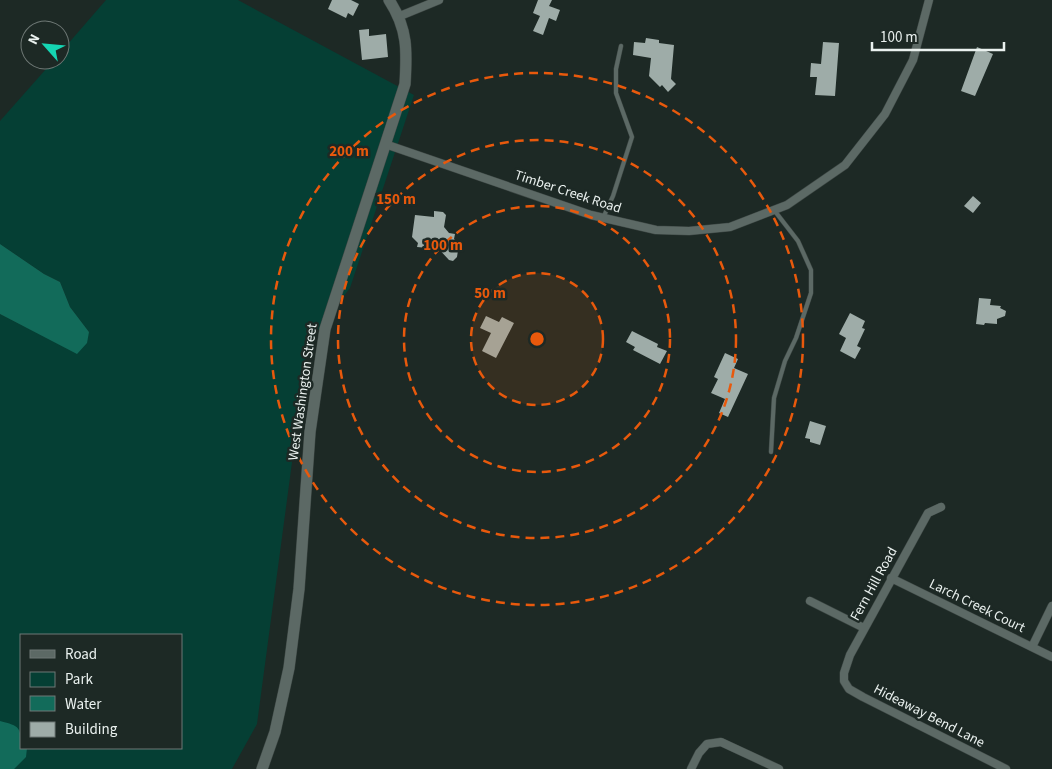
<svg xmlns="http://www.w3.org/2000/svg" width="1052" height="769" font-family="'Source Sans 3',sans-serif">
<rect width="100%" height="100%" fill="#1d2925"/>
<path fill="#053f34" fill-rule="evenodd" d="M106,0h132l176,95 -64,193 -42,55 -51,381 -25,45h-232v-455l77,39 12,-21 -19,-25 -10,-25 -16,-8 -44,-30v-123l54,-61h6v-7zM21,635h160v113h-160z"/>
<path fill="#126b5a" d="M0,244l44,30 16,8 10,25 19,25 -2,11 -10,11 -77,-40z
M0,721c20,5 21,6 21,27h6l-1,9 -12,12h-14z"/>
<path fill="#9eaca8" d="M332,0h19l8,4 -6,12 -5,-3 -2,5 -18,-9z
M538,0h14l-3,6 11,4 -4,11 -7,-3 -6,17 -10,-4 7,-15 -7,-3z
M369,29v7l17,-2 2,23 -26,3 -3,-30z
M646,38l13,2v3l15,2 -3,34 5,5 -8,8 -6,-7 -2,2 -11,-11 2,-18 -18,-3 1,-13 11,1z
M823,42l16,1 -4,53 -20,-1 2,-18h-7l1,-14 10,1z
M977,47l16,7 -18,42 -14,-5z
M973,196l8,7 -8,10 -9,-7z
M434,211l9,1 3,3 -2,12 5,6 6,1 -1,5 5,5 -2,13 -4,4 -4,-1 -13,-14 -6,5 -2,-3 -11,-1 1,-4 -6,-6 3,-22 19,2z
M979,298l12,1 -1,6 11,1 -1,2 6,3 -1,5 -8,3v5l-12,-1 -1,2 -8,-1z
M850,313l15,8 -3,7 3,1 -8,17 4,2 -6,11 -15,-8 6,-13 -7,-4z
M486,316l13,6 3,-5 12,6 -18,35 -14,-7 9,-18 -11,-5z
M632,331l26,13 -1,3 10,4 -7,13 -27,-14 2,-3 -9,-5z
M725,353l13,6 -4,9 14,6 -20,43 -9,-4 6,-14 -14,-6 7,-14 -4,-2z
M810,421l16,5 -6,19 -10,-3v-3l-5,-1z"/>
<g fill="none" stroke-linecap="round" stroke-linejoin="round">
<defs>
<path id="lane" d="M603,218l10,-22 19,-59 -16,-44v-24l5,-23
M771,452l3,-54 11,-37 11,-23 15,-45v-23l-13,-29 -24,-31"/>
<path id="street" d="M400,16l39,-16
M385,144l206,71 65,15 33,1 41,-4 57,-22 58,-40 40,-51 28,-54 16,-60
M941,507l-13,6 -78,142 -6,18v8l5,8 14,8 143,72
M891,578l161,79
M810,601l54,27
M1032,647l20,-41
M691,769l8,-16 8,-9 14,-2 58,27"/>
<path id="secondary" d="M262,769l13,-37 14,-64 10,-79 11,-157 15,-103 80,-245c2,-33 3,-55 -16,-84"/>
</defs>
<use href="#lane" stroke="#3d4744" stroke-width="5"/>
<use href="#street" stroke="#3d4744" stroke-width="9"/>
<use href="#secondary" stroke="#3d4744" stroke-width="12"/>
<use href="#lane" stroke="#5c6965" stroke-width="4"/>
<use href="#street" stroke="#5c6965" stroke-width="8"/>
<use href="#secondary" stroke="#5c6965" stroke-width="11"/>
</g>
<circle cx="537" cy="339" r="66" fill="#e8590c" fill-opacity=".12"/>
<g fill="none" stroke="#e8590c" stroke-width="2.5" stroke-dasharray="9 6">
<circle cx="537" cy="339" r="66"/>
<circle cx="537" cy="339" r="133"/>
<circle cx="537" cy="339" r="199"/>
<circle cx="537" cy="339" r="266"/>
</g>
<g text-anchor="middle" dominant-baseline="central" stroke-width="5" stroke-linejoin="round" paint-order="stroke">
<g font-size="14" fill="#eaf1ef" stroke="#1d2925">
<text transform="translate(568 192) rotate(18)">Timber Creek Road</text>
<text transform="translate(303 392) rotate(-82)">West Washington Street</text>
<text transform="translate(874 584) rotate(-61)">Fern Hill Road</text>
<text transform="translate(977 606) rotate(26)">Larch Creek Court</text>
<text transform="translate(929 716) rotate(27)">Hideaway Bend Lane</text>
</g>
</g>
<circle cx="537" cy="339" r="8" fill="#e8590c" stroke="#1d2925" stroke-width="2.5"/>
<g font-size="15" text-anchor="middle" font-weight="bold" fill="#e8590c" stroke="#1d2925" stroke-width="5" stroke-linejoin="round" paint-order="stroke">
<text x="349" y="156">200 m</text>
<text x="396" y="204">150 m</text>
<text x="443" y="250">100 m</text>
<text x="490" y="298">50 m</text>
</g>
<rect x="20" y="634" width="162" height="115" fill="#1d2925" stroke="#6f7976"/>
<rect x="30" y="650" width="25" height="8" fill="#5c6965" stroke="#6f7976"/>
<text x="65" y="659" font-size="15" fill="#eaf1ef">Road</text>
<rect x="30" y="672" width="25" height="15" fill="#053f34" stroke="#6f7976"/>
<text x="65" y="684" font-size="15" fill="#eaf1ef">Park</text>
<rect x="30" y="696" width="25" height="15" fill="#126b5a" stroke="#6f7976"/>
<text x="65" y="709" font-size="15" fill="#eaf1ef">Water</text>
<rect x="30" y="722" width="25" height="15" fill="#9eaca8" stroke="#6f7976"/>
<text x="65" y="734" font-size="15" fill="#eaf1ef">Building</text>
<g transform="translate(45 45) rotate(297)"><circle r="24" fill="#1d2925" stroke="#6f7976"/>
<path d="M0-4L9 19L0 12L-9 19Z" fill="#15d5b3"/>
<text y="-8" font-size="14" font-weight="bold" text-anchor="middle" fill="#eaf1ef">N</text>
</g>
<path d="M872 42v8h132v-8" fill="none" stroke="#eaf1ef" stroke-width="2.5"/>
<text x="880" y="42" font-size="15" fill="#eaf1ef" stroke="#1d2925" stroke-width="4" paint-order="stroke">100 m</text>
</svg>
